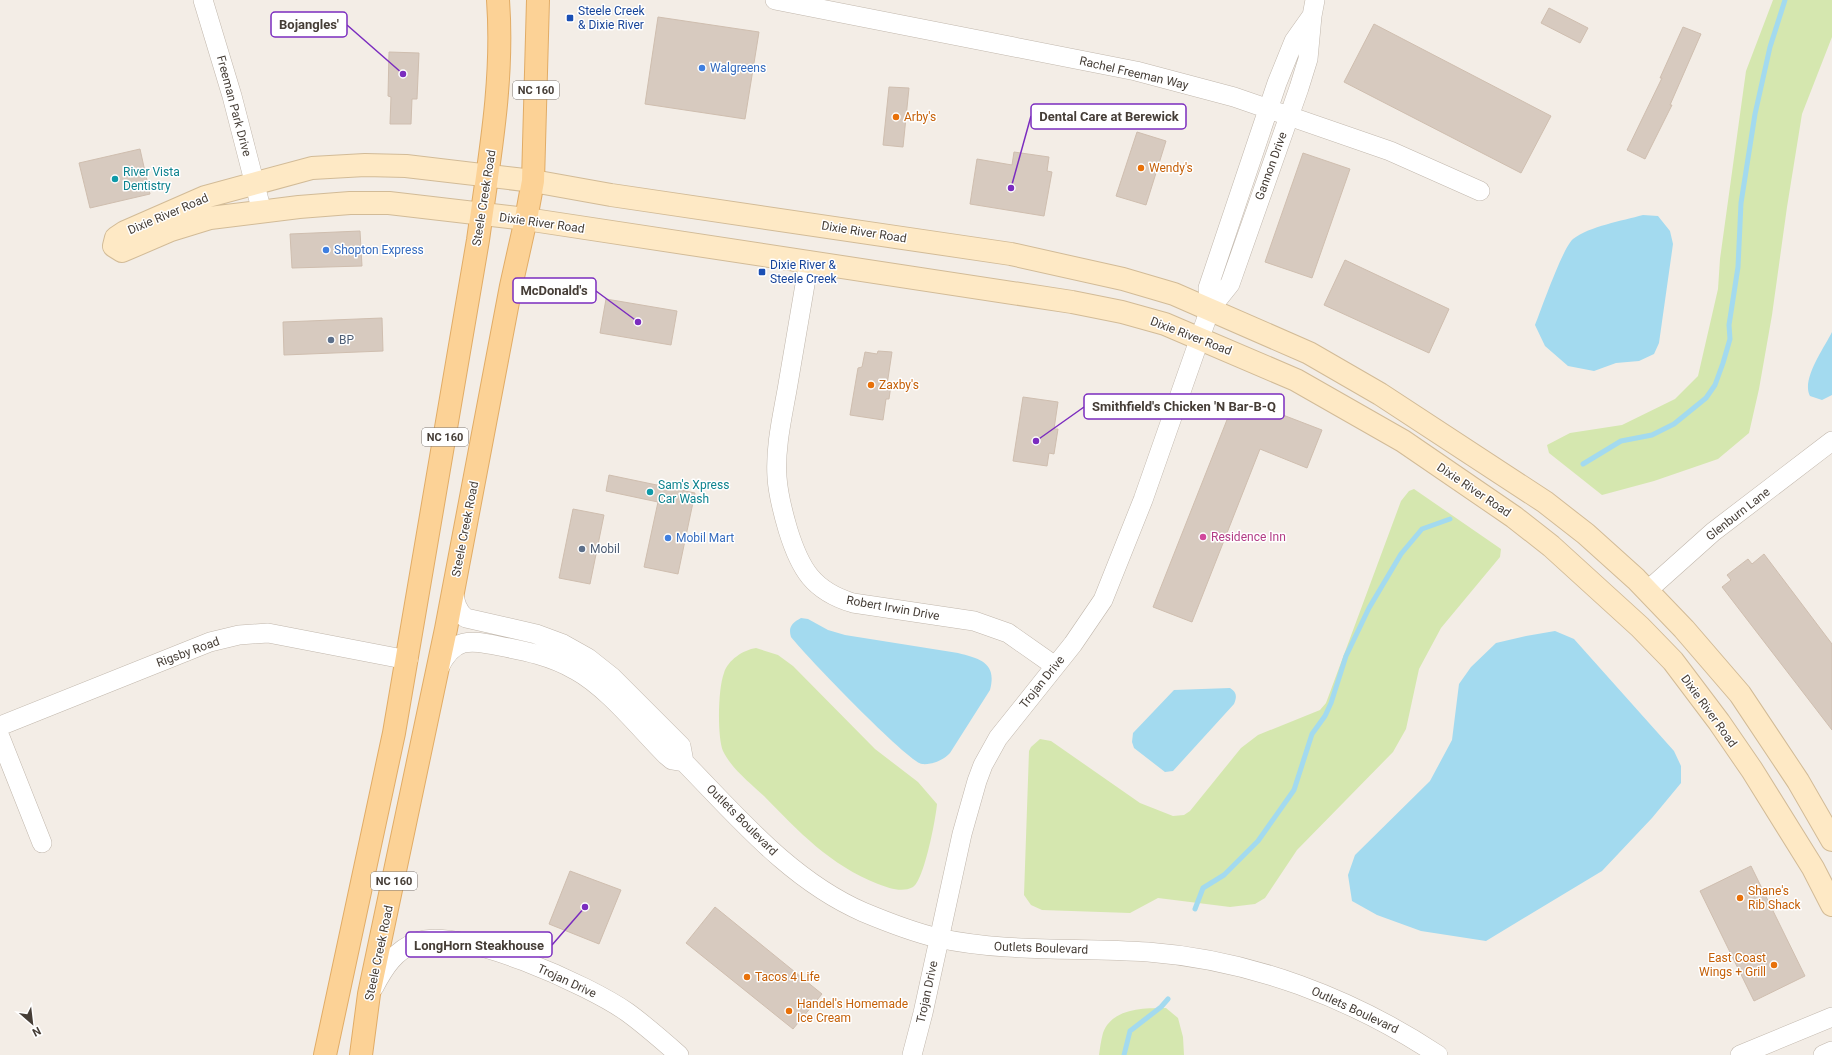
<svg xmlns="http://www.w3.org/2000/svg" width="1832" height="1055" font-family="Roboto,sans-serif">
<rect width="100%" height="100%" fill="#f3ede6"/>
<path fill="#d5e7af" d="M1773,0h59v37l-30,77 -15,93 -15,108 -13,74 -10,44 -31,26 -64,22 -52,14 -53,-42 -2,-8 23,-12 52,-8 53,-26 23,-23 20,-87 2,-30 26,-188z
M1414,489l87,60 -1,8 -59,71 -22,41 -13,60 -13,23 -96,98 -32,48 -10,6 -25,3 -72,-9 -28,15 -88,-3 -11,-5 -7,-10 5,-144 2,-4 9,-8 11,2 89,62 33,13 11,-1 6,-4 51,-63 17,-13 62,-25 6,-7 75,-202 8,-10z
M756,648l22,7 15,11 82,83 43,33 19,22c-1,14 -13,77 -24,83 -11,6 -24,1 -35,-3 -48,-19 -79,-52 -114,-88 -14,-13 -33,-28 -41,-45 -6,-15 -5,-63 1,-78 4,-13 19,-23 32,-25z
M1166,1008l12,10 5,19 1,18h-85c1,-7 2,-15 4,-22 9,-25 41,-25 63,-25z"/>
<path fill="#a3daef" d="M1643,215l15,1 12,15 3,13 -14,99 -5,11 -15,7 -23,2 -22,8 -26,-5 -23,-20 -10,-21c6,-15 28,-78 38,-86 17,-13 49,-18 70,-24z
M1832,332v63l-10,5 -12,-4c-9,-16 14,-48 22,-64z
M801,618l7,1 20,11 17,5 113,18c23,6 39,10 32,37l-40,63c-6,7 -18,12 -28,11 -14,-2 -117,-109 -131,-127 -3,-10 1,-14 10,-19z
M1555,631l19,8 100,112 7,15v17l-29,35 -50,53 -116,70 -65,-10 -44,-16 -25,-14 -4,-26 7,-20 75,-74 22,-41 7,-56 12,-17 25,-24 30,-7z
M1230,688c7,4 7,9 4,16l-61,67 -8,1 -31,-24 -2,-6 1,-9 41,-43z"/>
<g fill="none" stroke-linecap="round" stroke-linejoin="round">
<path stroke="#a3daef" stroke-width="5" d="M1583,464l38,-23 31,-6 22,-11 32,-26 9,-13 8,-22 7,-24 -1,-14 9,-58 3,-64 14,-89 15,-67 15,-47
M1195,909l8,-21 21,-13 34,-34 36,-51 18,-56 13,-18 6,-13 15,-47 23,-48 32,-54 21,-25 28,-10
M1124,1055l6,-24 31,-24 7,-8"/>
</g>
<path fill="#d7cabf" stroke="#cfbeaf" d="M1549,8l39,20 -8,15 -39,-20z
M658,17l101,15 -14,87 -100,-15z
M1374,24l177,92 -30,57 -177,-91z
M1683,27l18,7 -31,71h2l-27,54 -18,-9 35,-72h-2z
M389,52l30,1 -2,46h-5l-1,25h-21l1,-27 -3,-1z
M889,87l20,1 -6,59 -20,-2z
M1137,132l29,9 -20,64 -30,-9z
M140,149l10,45 -60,14 -11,-45z
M1014,152l35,5 -2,14 5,1 -8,44 -74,-12 7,-45 35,6z
M1303,153l47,16 -38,109 -47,-16z
M360,231l2,35 -70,2 -2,-34z
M1345,260l104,49 -20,44 -105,-48z
M606,299l71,12 -6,34 -71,-12z
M382,318l1,33 -99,4 -1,-33z
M878,351l14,1 -5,33h4l-2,14h-3l-3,21 -33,-5 8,-47 4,-1 3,-15 12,2z
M1023,397l35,5 -4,27h4l-4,25 -5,-1 -2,13 -34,-5z
M1236,397l86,33 -15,38 -47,-19 -68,173 -39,-15z
M609,475l86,18 -17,81 -34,-7 14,-65 -52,-11z
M573,509l31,6 -14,69 -31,-6z
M1764,554l68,90v86l-110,-143 9,-7 -4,-5 21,-16 4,5z
M1751,866l54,110 -51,25 -54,-110z
M570,871l51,19 -22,54 -50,-20z
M715,907l107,87 -29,35 -107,-86z"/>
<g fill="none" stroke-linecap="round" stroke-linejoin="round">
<defs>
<path id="street" d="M203,0l29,96 30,116
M775,0l361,71 98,26 156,54 90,40
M809,261c-7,43 -15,86 -22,129 -5,28 -12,58 -10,87 1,18 6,36 11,53 12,39 25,61 65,73l121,18 34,12 47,33
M1210,309l-2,-21 69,-205 17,-42 17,-24
M453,591c2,10 4,21 13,27l70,16 27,10 25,14 24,19 69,69 3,16
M1647,591l66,-59 119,-91
M439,668c15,-31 30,-28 60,-22 26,5 52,10 76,24 33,18 64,58 91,85l6,5 12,2c54,55 106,118 179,150 24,10 49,20 75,26 69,15 140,9 210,14 104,8 204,46 290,103
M0,726l210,-84 29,-7 29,-2 140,27
M0,737l42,106
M374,987c10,-19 21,-37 43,-45 43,-16 173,44 210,70 18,13 35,28 52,43
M912,1055l11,-42 39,-179 15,-53 6,-16 15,-27 75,-94 30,-44 40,-100 67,-191 20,-25 69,-196 9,-29 4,-43 3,-16
M1740,1055l92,-38
M1823,1055l9,-4"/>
<path id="secondary" d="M1832,840l-34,-59 -58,-87 -56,-65 -48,-50 -50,-45 -41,-32 -165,-108 -71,-41 -135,-59 -51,-15 -112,-25 -400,-59 -78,-14 -127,-15 -41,-1 -53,3 -107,29 -80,35 -9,6 -2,8 8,5 49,-21 39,-12 89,-11 51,-4h39l137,16 546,83 50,10 43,12 131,56 107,61 111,76 37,29 89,81 33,34 46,61 33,48 61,98 19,37"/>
<path id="primary" d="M325,1055l69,-322 84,-493c11,-80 26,-159 20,-240
M361,1055l8,-61 77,-365 65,-343 15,-67 7,-38 5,-181"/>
</defs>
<use href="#street" stroke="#c1b7ac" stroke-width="20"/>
<use href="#secondary" stroke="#d2bb97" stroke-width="24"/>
<use href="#primary" stroke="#e1ac66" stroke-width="24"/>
<use href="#street" stroke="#fff" stroke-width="19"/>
<use href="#secondary" stroke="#fee9c5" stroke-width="22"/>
<use href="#primary" stroke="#fcd296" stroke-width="22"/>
</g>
<g fill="#1a4fb4" stroke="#fff" stroke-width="1.5">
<rect x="566" y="14" width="8" height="8" rx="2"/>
<rect x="758" y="268" width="8" height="8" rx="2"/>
</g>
<g fill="#3f7fe0" stroke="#fff" stroke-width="1.5">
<circle cx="702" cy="68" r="4"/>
<circle cx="326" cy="250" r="4"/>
<circle cx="668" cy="538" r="4"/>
</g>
<g fill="#e8710a" stroke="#fff" stroke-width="1.5">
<circle cx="896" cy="117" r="4"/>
<circle cx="1141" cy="168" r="4"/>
<circle cx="871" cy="385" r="4"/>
<circle cx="1740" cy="898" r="4"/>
<circle cx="1774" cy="965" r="4"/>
<circle cx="747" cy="977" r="4"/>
<circle cx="789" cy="1011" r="4"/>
</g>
<g fill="#0f9aa8" stroke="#fff" stroke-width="1.5">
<circle cx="115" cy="179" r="4"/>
<circle cx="650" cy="492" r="4"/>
</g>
<g fill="#5c6f8a" stroke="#fff" stroke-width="1.5">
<circle cx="331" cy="340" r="4"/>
<circle cx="582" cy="549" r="4"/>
</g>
<circle fill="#d1479c" stroke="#fff" stroke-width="1.5" cx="1203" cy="537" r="4"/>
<g text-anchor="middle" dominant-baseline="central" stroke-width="3" stroke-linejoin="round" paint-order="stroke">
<g fill="#fff" stroke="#7d7772" stroke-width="1">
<rect x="513" y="81" width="46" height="18" rx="3"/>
<rect x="422" y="428" width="46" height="18" rx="3"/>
<rect x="371" y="872" width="46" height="18" rx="3"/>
</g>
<g font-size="11" font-weight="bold" fill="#453d36">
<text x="536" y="90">NC 160</text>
<text x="445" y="437">NC 160</text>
<text x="394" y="881">NC 160</text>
</g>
<g font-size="12" fill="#164399" stroke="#fff" text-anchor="start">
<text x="578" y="11">Steele Creek<tspan x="578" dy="14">&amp; Dixie River</tspan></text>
<text x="770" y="265">Dixie River &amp;<tspan x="770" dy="14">Steele Creek</tspan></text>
</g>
<g font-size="12" fill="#366cbe" stroke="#fff" text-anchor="start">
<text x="710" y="68">Walgreens</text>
<text x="334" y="250">Shopton Express</text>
<text x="676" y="538">Mobil Mart</text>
</g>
<g font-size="12" fill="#453d36" stroke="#fff">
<text transform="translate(1134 73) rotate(13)">Rachel Freeman Way</text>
<text transform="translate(234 106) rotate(75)">Freeman Park Drive</text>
<text transform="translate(1271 166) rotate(-70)">Gannon Drive</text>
<text transform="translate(484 198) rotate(-81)">Steele Creek Road</text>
<text transform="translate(168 214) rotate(-23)">Dixie River Road</text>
<text transform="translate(542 223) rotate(8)">Dixie River Road</text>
<text transform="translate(864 232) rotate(9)">Dixie River Road</text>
<text transform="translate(1191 336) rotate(21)">Dixie River Road</text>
<text transform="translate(1474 490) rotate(34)">Dixie River Road</text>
<text transform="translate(1738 514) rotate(-38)">Glenburn Lane</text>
<text transform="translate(465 529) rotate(-79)">Steele Creek Road</text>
<text transform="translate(893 608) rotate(10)">Robert Irwin Drive</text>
<text transform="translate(188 652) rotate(-20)">Rigsby Road</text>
<text transform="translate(1042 682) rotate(-51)">Trojan Drive</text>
<text transform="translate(1709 711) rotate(54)">Dixie River Road</text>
<text transform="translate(742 820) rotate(45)">Outlets Boulevard</text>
<text transform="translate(1041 948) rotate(2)">Outlets Boulevard</text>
<text transform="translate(379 953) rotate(-78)">Steele Creek Road</text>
<text transform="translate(567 981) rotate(25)">Trojan Drive</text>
<text transform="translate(927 992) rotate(-78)">Trojan Drive</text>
<text transform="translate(1355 1010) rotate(25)">Outlets Boulevard</text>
</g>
<g font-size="12" fill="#c56008" stroke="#fff" text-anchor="start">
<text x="904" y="117">Arby's</text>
<text x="1149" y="168">Wendy's</text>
<text x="879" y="385">Zaxby's</text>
<text x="1748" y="891">Shane's<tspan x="1748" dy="14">Rib Shack</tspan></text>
<text x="1766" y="958" text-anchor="end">East Coast<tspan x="1766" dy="14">Wings + Grill</tspan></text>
<text x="755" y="977">Tacos 4 Life</text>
<text x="797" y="1004">Handel's Homemade<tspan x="797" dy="14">Ice Cream</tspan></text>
</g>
<g font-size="12" fill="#0d838f" stroke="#fff" text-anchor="start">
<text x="123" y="172">River Vista<tspan x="123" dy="14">Dentistry</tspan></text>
<text x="658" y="485">Sam's Xpress<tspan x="658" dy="14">Car Wash</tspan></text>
</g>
<g font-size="12" fill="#4e5e75" stroke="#fff" text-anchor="start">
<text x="339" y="340">BP</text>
<text x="590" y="549">Mobil</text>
</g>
<g font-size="12" fill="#b23c85" stroke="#fff" text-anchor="start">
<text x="1211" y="537">Residence Inn</text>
</g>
</g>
<path fill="none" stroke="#7b2cbf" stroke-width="1.5" d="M403 74L347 25M1011 188L1031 116M638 322L596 291M1036 441L1084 407M585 907L552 945"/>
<g fill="#7b2cbf" stroke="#fff" stroke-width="1.5">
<circle cx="403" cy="74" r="4"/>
<circle cx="1011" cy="188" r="4"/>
<circle cx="638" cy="322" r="4"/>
<circle cx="1036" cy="441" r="4"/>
<circle cx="585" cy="907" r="4"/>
</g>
<g fill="#fff" stroke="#7b2cbf" stroke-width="1.5">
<rect x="271" y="12" width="76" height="25" rx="4"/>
<rect x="1031" y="104" width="155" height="25" rx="4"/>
<rect x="513" y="278" width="83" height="25" rx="4"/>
<rect x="1084" y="394" width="200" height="25" rx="4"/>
<rect x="406" y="932" width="146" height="25" rx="4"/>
</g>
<g font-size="13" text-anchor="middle" font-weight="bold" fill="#453d36">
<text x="309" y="29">Bojangles'</text>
<text x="1109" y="121">Dental Care at Berewick</text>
<text x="554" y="295">McDonald's</text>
<text x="1184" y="411">Smithfield's Chicken 'N Bar-B-Q</text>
<text x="479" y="950">LongHorn Steakhouse</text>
</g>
<g transform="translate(32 1023) rotate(152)" stroke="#ffffff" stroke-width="3" paint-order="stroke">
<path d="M0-3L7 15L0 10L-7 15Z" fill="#453d36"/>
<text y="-6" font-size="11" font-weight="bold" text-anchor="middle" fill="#453d36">N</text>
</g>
</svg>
